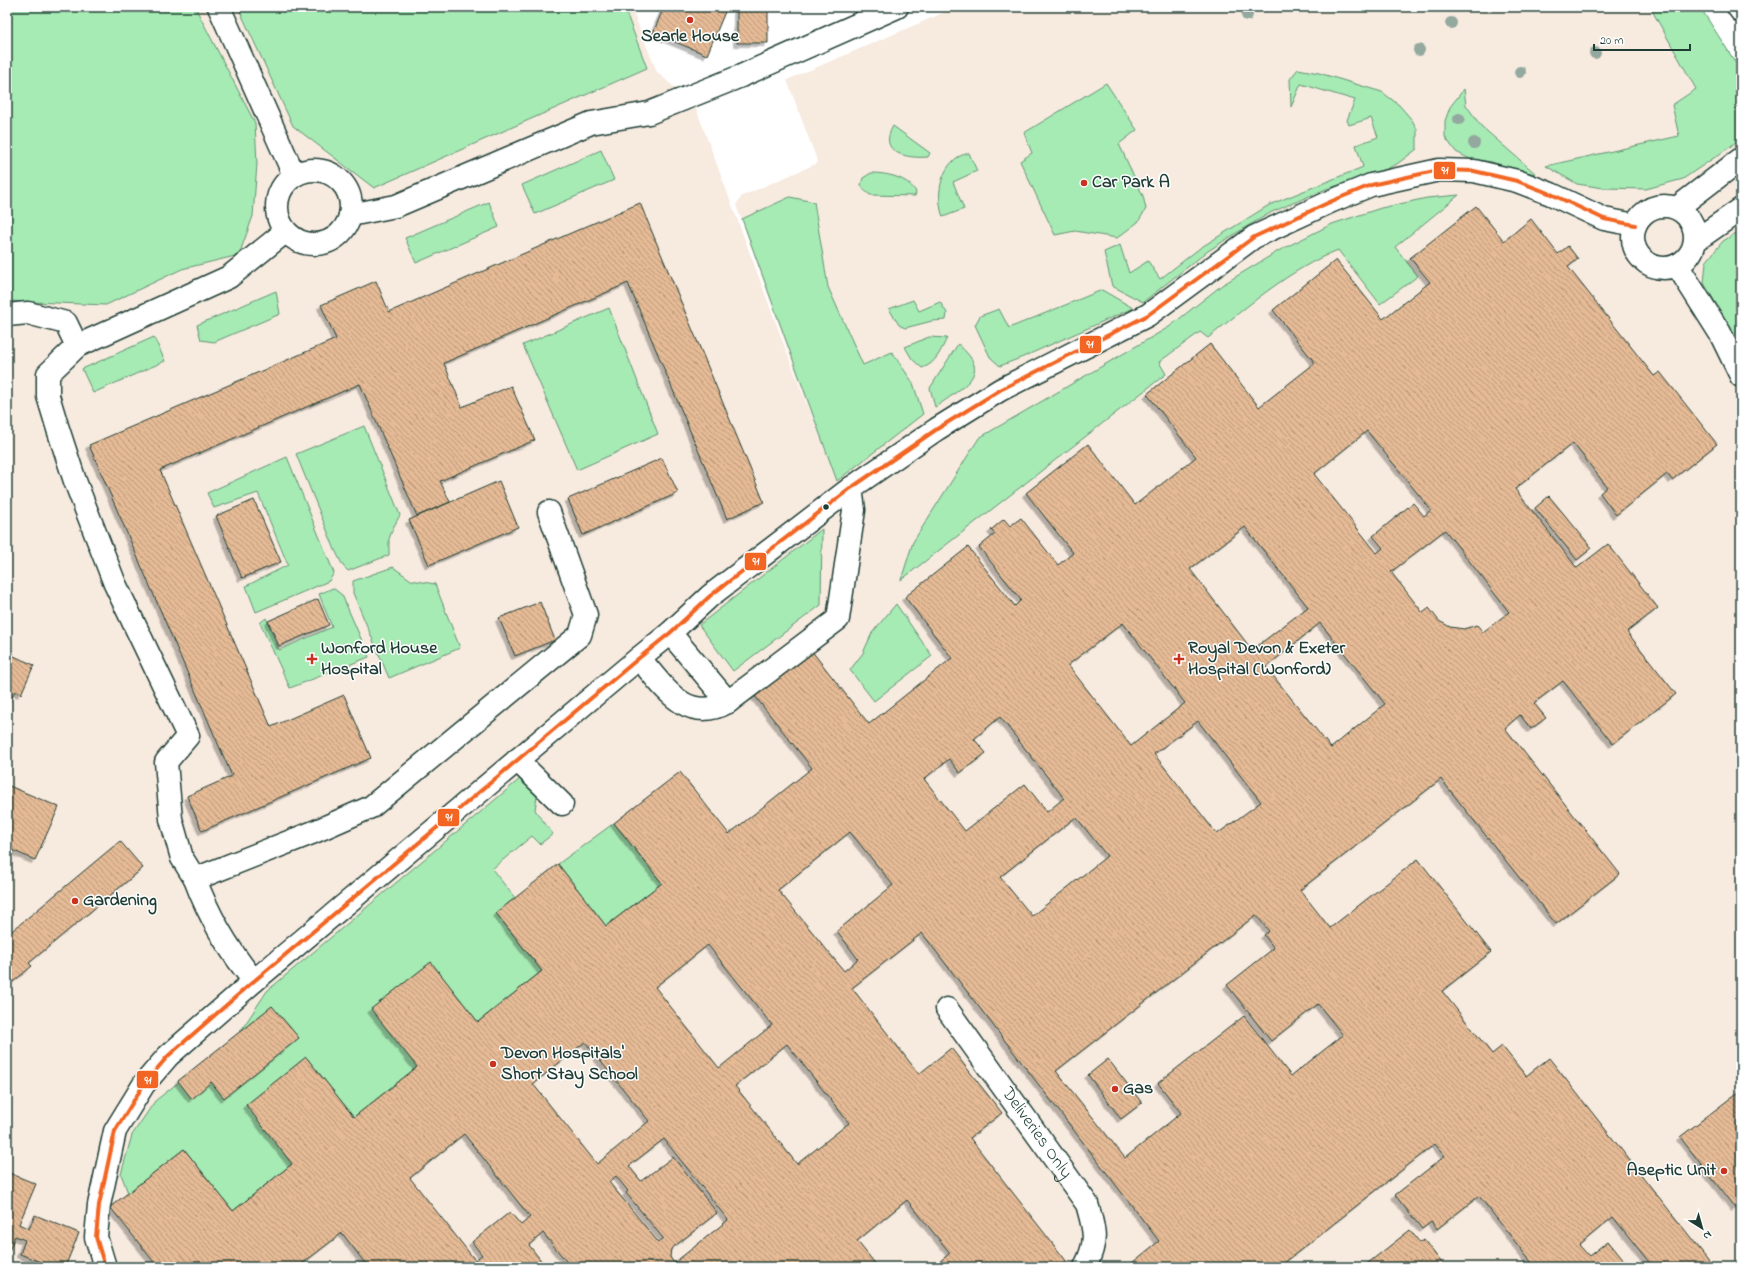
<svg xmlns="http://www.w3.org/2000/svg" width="1748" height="1274" font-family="'Indie Flower',sans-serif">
<defs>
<pattern id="building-back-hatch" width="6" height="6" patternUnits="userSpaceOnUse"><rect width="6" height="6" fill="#e5ba95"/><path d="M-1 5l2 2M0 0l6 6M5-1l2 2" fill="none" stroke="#b9987a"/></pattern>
<filter id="shadow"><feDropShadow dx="-3.5" dy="3.5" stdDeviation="0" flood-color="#0004"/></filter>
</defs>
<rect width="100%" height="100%" fill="#fff"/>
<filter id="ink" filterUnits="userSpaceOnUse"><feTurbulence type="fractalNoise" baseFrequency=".025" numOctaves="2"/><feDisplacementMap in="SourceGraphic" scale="8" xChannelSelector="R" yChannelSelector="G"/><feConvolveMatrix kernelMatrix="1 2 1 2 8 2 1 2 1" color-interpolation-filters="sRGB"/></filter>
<g filter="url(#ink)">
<path fill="#f7eadf" d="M7,7h624l26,65 38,34 125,335 -84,-236 6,-9 76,-33 -31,-83 170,-73h706l78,114v1146h-1734z"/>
<path fill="#a6eab4" stroke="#629474" d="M7,7h188l60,116 2,41 -4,52 -14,39 -57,14 -76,36 -99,-4z
M238,7h386l23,61 -273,120 -81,-62z
M1650,7h50l41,64v66l-11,10 -47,32 -37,10 -42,-1 -27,-4 -31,-18 133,-30 -7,-31 24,-16z
M1298,69l21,4 63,19 17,13 13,15 5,9v20l-20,15 -19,9 -52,16 -54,23 -26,15 -38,24 -65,51 -31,-16 -8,-34 16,-7 9,28 19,-12 12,18 40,-31 69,-43 94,-38 -7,-22 22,-8 -7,-19 -22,7 -2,-5 8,-20 -54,-16 -10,23 -1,-28z
M1106,83l31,47 -18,14 24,52 3,13 -8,13 -21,16 -42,-7 -20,4 -35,-74 12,-8 -8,-20z
M1464,89l2,16 15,21 55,48 -22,-4 -22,-8 -22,-3 -14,-7 -11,-15v-16l5,-14z
M893,126l37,27 -2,4c-21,2 -51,-4 -35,-31z
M601,150l13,30 -79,34 -13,-29z
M969,153l8,18 -24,11 11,27 -21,8c-7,-19 -4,-47 15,-60 3,-2 8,-3 11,-4z
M871,173c15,0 37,4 45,19l-1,4 -45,-1 -6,-5 -3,-5 2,-7z
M1459,195l-64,52 23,29 -38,28 -42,-54c-49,20 -89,55 -130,88l-8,-6 -41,30 7,12 -265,206 12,-38 66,-104 190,-111 53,-42 58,-35 52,-26 49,-16 46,-10z
M790,197l24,5 14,85 35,78 29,-13 21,31 10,31 -86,67 -95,-262z
M489,202l10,25 -83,36 -11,-25z
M1741,230v117l-37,-64 2,-21 17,-21z
M1102,290l31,18 -110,49 -23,9 -10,-9 -15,-32 5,-9 19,-7 10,19z
M276,291l4,23 -66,28 -13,-2 -4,-15z
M913,300l6,11 21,-9 7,11 -1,7 -14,1 -27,7 -6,-3 -10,-16z
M609,308l49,126 -81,36 -54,-125z
M154,337l11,24 -72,32 -11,-24z
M929,337l18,1c-6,12 -11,26 -25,30l-10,-9 -7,-12z
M958,344c16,15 25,26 5,43 -9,7 -18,14 -28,20l-5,-19z
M364,426l36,89 -7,13 -4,11v16l-41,16 -5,-5 -8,-16 -39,-96z
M287,457l47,116 -5,8 -73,31 -10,-26 42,-21 -30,-72 -44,15 -7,-15z
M822,529l-1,76 -88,66 -34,-46z
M393,567l18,13 24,4 25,64 -71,30 -36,-85v-12z
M333,588l9,7 27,62 -79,31 -30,-65 6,-5 13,32 53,-23 -13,-33z
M896,604l36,52 -58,45 -24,-31 13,-17 9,-20z
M521,778l16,18 -2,14 18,24 -13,10 -8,-8 -40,33 23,29 -19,15 46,58 -64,51 -47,-59 -14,104 -63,50 -48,-60 -14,107 -59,47 -49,-62 -56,44 -7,-19 11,-39 23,-34 83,-66 29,-44z
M614,823l48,60 -56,43 -48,-62z"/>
<path fill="url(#building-back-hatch)" stroke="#1f3d34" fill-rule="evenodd" filter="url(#shadow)" d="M664,7h63l-20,48 -54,-22z
M737,7h31v36h-31z
M640,203l124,299 -37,17 -99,-236 -184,80 18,44 49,-21 24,54 -95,41 10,21 -33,14 -57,-132 -200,86 111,257 73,-32 27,63 -169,73 -15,-35 45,-20 -143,-331 247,-106 -15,-34 55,-24 13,31z
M1476,206l28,35 27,-22 27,35 10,-8 10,13 -10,8 86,109 6,-4 57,72 -45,36 -5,-6 -51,41 -16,-22 7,-6 -34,-44 -58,46 62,79 31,-24 50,64 -31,24 49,62 -63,50 -50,-63 -29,22 12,15 -15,11 -11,-14 -15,13 115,146 -64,50 -115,-145 -141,111 30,38 88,-69 73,93 -49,39 50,63 10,-8 24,30 23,-18 165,209h-61l-40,-50 -34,28 10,11 19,-15 21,26h-94l-56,-71 -42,33 -6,-7 -9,7 -27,-34 50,-39 -10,-12 -156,123h-152l32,-26 -237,-308 -70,55 67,86 32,-26 51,65 -32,25 97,124 -6,5h-128l17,-14 -43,-53 -50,41 21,26h-307l-28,-34 -14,12 17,22h-178l-26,-34 -44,34h-140l-48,-60 74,-58 49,62 59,-47 -46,-59 60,-48 48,60 63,-50 -46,-58 60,-47 47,60 64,-51 -46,-58 62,-49 48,62 56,-43 -48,-60 66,-51 49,62 83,-66 -62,-78 57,-45 62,79 83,-66 -47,-61 63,-50 47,59 6,-6 -42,-53 16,-13 -4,-4 13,-11 6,7 11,-8 37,47 15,-12 -47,-60 62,-49 47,61 61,-48 -49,-63 63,-50 49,63 56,-44 -42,-53 63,-50 47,59 47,-37 -20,-24zM1367,431l64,79 -7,6 -11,-13 -40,33 10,12 -6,5 -63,-79zM1245,527l63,80 -56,43 -62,-81zM1445,530l64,82 -26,20 -6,-7 -13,4 -14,-2 -11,-6 -10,-13 -6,5 -32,-41zM1123,623l62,80 -54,43 -63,-81zM1320,623l65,81 -54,44 -65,-81zM1000,717l64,81 -17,14 -22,-28 -60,47 -41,-52 25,-20 11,14 26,-20 -12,-14zM1198,721l63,81 -44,32 -63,-80zM1076,817l31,39 -75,60 -32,-39zM850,832l43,53 -56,46 21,28 -14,12 -66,-81zM1256,915l13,16 -5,4 10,13 -47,37 44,56 47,-37 25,31 -52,41 -47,-60 -86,67 23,30 -56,45 -69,-87zM708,945l64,80 -53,43 -64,-81zM585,1042l64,79 -52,43 -64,-80zM787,1044l62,79 -52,41 -62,-78zM464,1134l66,83 -9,8 -11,-13 -38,30 10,13 -7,5 -65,-82zM664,1139l64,81 -54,43 -4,-6 1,-8 46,-36 -44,-56 -32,24 -12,-15zM616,1176l12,15 -2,2 37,45 -5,4 -49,-60z
M662,458l16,35 -95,42 -15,-36z
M499,481l19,46 -89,38 -20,-45z
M1549,496l43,52 -15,12 -42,-52z
M254,500l27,62 -39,16 -26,-62z
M318,599l11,26 -50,21 -11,-25z
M540,602l15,38 -40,16 -16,-38z
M7,653l27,12 -13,29 -6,-3 -8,17z
M7,785l52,22 -24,53 -28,-12z
M120,841l23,27 -114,95 3,3 -25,21v-52z
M272,1006l27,32 -75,60 -13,-16 -19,17 -14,-18z
M1108,1059l34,44 -21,16 -33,-44z
M1741,1090v114l-6,4 -55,-71z
M7,1172l29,12 -17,40 10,5 6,-14 44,18 -14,34h-12l-33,-13 5,-14 -10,-4 -8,20z
M1410,1230l10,13 4,-3 21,27h-46l-3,-5 -6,5h-27z"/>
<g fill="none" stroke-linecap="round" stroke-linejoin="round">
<defs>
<g id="minor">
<path d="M219,7l75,168"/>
<path d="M1738,7l3,4"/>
<circle cx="314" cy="207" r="37"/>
<circle cx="1664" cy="237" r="31"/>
<path d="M1677,208l64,-49"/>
<path d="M350,215l46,-9 195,-83 58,-10 92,-37 156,-69"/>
<path d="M1695,241l46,-32"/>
<path d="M1677,265l43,68 21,43"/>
<path d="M7,315l21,-2 38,10 11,23"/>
<path d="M670,633l58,69"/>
<path d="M639,658c25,28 46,67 89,44l110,-83 16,-109 -3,-22"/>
<path d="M517,760l45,44"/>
<path d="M195,879l-13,-21 -11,-39 -5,-57 22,-26 -73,-152 -40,-103 -17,-52 -10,-33v-22l29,-28 152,-69 56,-45"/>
<path d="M254,981c-26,-32 -45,-64 -59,-102l119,-47 57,-25 209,-172 6,-20 -37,-103"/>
<path id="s1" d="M947,1009l140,195c8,28 11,36 -2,63"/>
<path d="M105,1267l-9,-30 3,-32 16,-74 29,-47 24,-28 86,-75 385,-323 31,-25 40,-37 141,-108 86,-59 63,-39 148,-75 106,-78 78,-36 39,-16 68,-15 35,1 43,10 34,13 53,25 31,6"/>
</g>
</defs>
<use href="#minor" stroke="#1f3d34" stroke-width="25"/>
<use href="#minor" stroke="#fff" stroke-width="22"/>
<defs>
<path id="bus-1" d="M105,1267l-9,-30 3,-32 16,-74 29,-47 24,-28 86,-75 385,-323 31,-25 40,-37 141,-108 86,-59 63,-39 148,-75 106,-78 78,-36 39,-16 68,-15 35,1 43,10 34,13 53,25 31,6"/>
</defs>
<use href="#bus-1" stroke="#fff" stroke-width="7"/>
<use href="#bus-1" stroke="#f26522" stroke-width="4"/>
</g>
<g fill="#93a89e">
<circle cx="1247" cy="15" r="6"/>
<circle cx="1451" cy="23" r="6"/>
<circle cx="1419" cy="50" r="6"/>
<circle cx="1595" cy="53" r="6"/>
<circle cx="1520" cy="72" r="6"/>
<circle cx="1459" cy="119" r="6"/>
<circle cx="1474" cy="143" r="6"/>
</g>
</g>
<g fill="#c8321e" stroke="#fff" stroke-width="1.5">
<circle cx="690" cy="20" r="4"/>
<circle cx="1084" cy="183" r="4"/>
<path d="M310 653h4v4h4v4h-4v4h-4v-4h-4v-4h4z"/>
<path d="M1177 653h4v4h4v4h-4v4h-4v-4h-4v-4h4z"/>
<circle cx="75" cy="901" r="4"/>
<circle cx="493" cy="1064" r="4"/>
<circle cx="1115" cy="1089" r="4"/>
<circle cx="1724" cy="1171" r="4"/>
</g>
<circle fill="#1f3d34" stroke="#fff" stroke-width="1.5" cx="826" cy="507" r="3.5"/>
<g text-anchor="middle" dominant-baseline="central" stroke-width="3" stroke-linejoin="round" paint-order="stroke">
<g font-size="18" font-weight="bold" fill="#1f3d34" stroke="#fff" text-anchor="start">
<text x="690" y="37" text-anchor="middle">Searle House</text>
<text x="1092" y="183">Car Park A</text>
<text x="321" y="649">Wonford House<tspan x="321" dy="21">Hospital</tspan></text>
<text x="1188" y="649">Royal Devon &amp; Exeter<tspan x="1188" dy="21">Hospital (Wonford)</tspan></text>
<text x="83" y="901">Gardening</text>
<text x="501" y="1054">Devon Hospitals'<tspan x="501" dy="21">Short Stay School</tspan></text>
<text x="1123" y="1089">Gas</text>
<text x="1716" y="1171" text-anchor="end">Aseptic Unit</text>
</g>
<g font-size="18" fill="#1f3d34" stroke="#fff">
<text stroke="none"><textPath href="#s1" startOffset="153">Deliveries Only</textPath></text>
</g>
</g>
<g stroke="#fff" stroke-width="1.5">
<rect x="1433" y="161" width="23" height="19" rx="4" fill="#f26522"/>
<rect x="1079" y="335" width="23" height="19" rx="4" fill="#f26522"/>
<rect x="744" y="552" width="23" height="19" rx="4" fill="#f26522"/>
<rect x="437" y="808" width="23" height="19" rx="4" fill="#f26522"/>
<rect x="136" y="1070" width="23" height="19" rx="4" fill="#f26522"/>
</g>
<g font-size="11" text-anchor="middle" font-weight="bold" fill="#fff">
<text x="1445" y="174">91</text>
<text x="1090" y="348">91</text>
<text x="756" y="565">91</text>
<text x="449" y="821">91</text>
<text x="148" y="1084">91</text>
</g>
<rect width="1748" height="1274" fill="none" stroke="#fff" stroke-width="24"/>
<rect x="12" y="12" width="1724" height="1250" fill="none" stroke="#1f3d34" stroke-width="1.5" filter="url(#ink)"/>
<g transform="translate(1702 1228) rotate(143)" stroke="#ffffff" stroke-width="3" paint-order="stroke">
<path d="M0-3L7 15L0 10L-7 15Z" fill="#1f3d34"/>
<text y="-6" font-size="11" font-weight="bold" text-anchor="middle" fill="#1f3d34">N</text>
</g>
<path d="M1594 44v6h96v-6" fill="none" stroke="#1f3d34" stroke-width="2"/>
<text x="1600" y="44" font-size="12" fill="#1f3d34" stroke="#ffffff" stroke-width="3" paint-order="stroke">20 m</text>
</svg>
